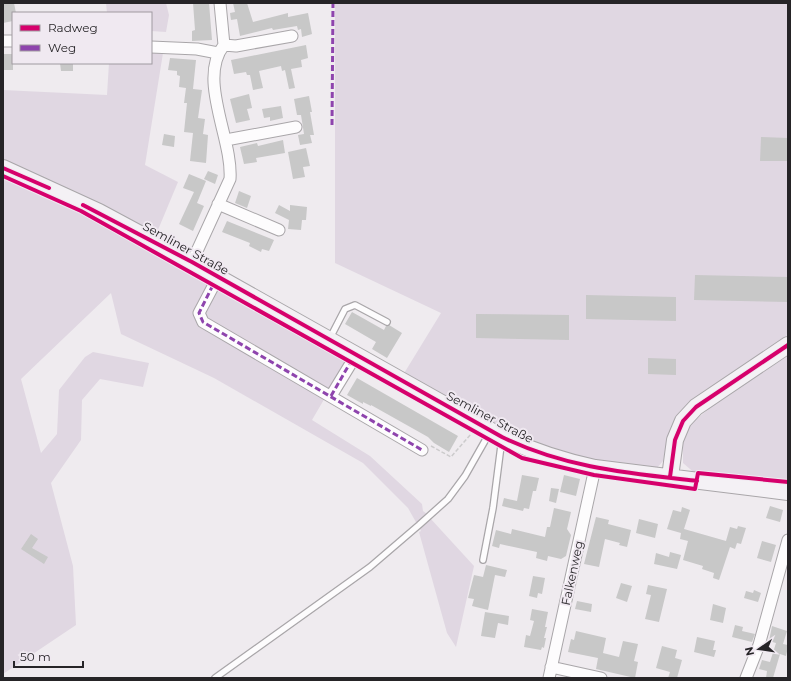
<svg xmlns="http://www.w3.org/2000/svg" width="791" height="681" font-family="Montserrat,sans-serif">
<rect width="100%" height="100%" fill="#efebef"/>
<path fill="#e0d7e2" d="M106,3h60l3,12 -3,17 -15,-1v-18h-44z
M335,3h453v324l-2,12 -118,97 -5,25 -6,7 -64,-6 -65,-18 -125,-69 38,-62 -106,-50z
M151,52l12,1 -18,112 33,17 -23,55 -152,-75v-72l104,5 2,-32h42z
M3,173l30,13 317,169 -38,65 58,36 52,48 1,7 4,3 -10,10 -9,-16 -45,-45 -149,-85 -93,-44 -10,-41 -90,86 20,74 16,-19 2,-44 26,-33 8,-5 56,11 -6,24 -43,-8 -18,21 -1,40 -30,43 22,83 3,59 -73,49z
M788,356v130l-91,-11 -14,-12v-22l5,-15 39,-32z
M430,518l44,48 -18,81 -9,-14 -28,-101 2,-1 -2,-4z"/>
<path fill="#c8c8c8" d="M14,3l2,10h-3v8l-10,2v-19z
M193,3h16l3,37 -20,1v-10l3,-1z
M233,3h14l6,19 35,-9v4l20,-4 4,21 -10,3 -1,-8 -3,1 -1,-4 -24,4 -1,-2 -32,8 -3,-17 -6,1 -1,-7 5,-1z
M306,45l2,13 -7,2 1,7 -11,2 4,19 -6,1 -4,-19 -3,1 -1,-5 -22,5 4,17 -10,2 -3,-15h-3l-1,-3 -12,2 -3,-14z
M3,54h10v16h-10z
M170,58l26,2 -3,29 9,1 -4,28 7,1 -2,15 5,1 -2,28 -16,-2 3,-28 -9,-1 3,-29h-3l2,-15 -7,-1 1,-11 -3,-1v-4l-9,-1z
M60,63h13v8h-12z
M249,94l3,14 -5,1 3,11 -14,3 -6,-24z
M309,96l3,16h-2l4,23h-4l2,8 -12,2 -2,-10 6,-1 -3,-19h-4l-3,-16z
M281,106l2,12 -13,3v-4l-6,1 -2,-9z
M164,134l11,2 -1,11 -12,-2z
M761,137l27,1v23h-28z
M283,140l2,13 -29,5 1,4 -13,2 -4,-17 17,-4 1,3z
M306,148l4,18 -7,1 2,10 -12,2 -5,-27z
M208,171l10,4 -3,9 -11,-5z
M189,174l17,7 -9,22 7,3 -11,25 -14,-7 15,-32 -11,-4z
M239,191l12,5 -4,12 -12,-5z
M279,205l11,6v-6l17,2 -1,13h-4l-1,10 -13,-1 1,-9 -14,-7z
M227,221l47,19 -5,11 -7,-2 -1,3 -12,-6 1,-3 -28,-11z
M695,275l93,2v25l-94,-2z
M586,295l90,2v24l-90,-2z
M352,312l32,18 2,-4 3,-1 13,8 -15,25 -15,-9 4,-7 -31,-18z
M476,314l93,1v25l-93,-2z
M648,358l28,1v16l-28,-1z
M357,378l101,58 -9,16 -15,-9 -6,-6 -57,-32v1l-8,-4v2l-16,-9z
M522,475l17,3 -3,13h-3l-4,18 -5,-1 -1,3 -21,-5 2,-8 13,3z
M564,475l16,4 -4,17 -16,-4z
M551,488l8,1 -3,14 -7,-2z
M770,506l13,4 -3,12 -14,-4z
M682,507l8,3 -6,19 42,12 4,-14 7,2 1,-3 8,2 -5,16 -4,-1 -2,6 -5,-2 -11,33 -6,-2 1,-5 -12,-4 1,-3 -20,-6 5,-19 -8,-2 1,-6 -14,-4 6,-19 8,2z
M554,508l17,4 -4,17 4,6 -5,21 -5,3 -13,-3 -1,5 -11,-3 1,-6 -37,-8 -1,4 -7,-2 4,-16 15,4 1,-5 33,8 2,-10h3z
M596,517l13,3 -1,4 23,6 -4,17 -8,-2 1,-2 -15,-4 -6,28 -15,-3z
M639,519l19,5 -3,14 -19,-5z
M31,534l7,5 -6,9 16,9 -4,7 -23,-15z
M762,541l14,4 -5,17 -14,-4z
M670,552l11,3 -4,14 -23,-5 2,-11 13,4z
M486,565l21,5 -2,7 -10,-2 -7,35 -16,-4 2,-7 -6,-1 6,-23 9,2z
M533,576l12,2 -3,16 -4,-1 -1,5 -8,-2z
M621,583l11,3 -5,16 -11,-4z
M648,585l19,4 -8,33 -14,-3 6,-24 -5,-1z
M754,590l7,3 -3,9 -14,-4 2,-7 7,2z
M577,601l15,3 -1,8 -16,-3z
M713,604l13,4 -3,15 -13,-3z
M532,609l16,3 -3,15h2l-3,11h2l-2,10 -2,-1 -1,3 -17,-3 2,-12 4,1 4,-15 -4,-1z
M485,612l24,4 -1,9 -10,-2 -3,15 -14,-2z
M735,625l8,2 -1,4 13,3 -3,8 -20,-5z
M772,626l15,5 -4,13 5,1v2l-2,9 -6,-2 -7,24h-7l1,-7 -8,-2 3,-9 8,2 6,-19 -7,-2z
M576,631l30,7 -3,15 16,4 4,-16 15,3 -4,17 4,1 -3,16 -39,-9 2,-11 -30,-6 3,-13 3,1z
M697,637l18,4 -2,9h3l-2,7 -20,-5z
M662,646l15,4 -2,8 7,2 -5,18h-9l2,-6 -14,-4z"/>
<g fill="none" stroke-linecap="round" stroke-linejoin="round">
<defs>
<path id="lane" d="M330,338l15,-29 10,-4 32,17
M483,560l10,-52 9,-70
M215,678l155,-111 49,-42 29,-26 17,-23 25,-44"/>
<path id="street" d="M3,41h10
M224,45l12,1 56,-10
M151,47l46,2 21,4
M226,140l70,-13
M218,204l61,26
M192,262l38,-83c3,-40 -33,-100 -6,-134l-4,-42
M218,277l-19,36 4,9 219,128
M331,396l25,-41
M551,667l50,11
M549,678l46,-210
M746,678l13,-33 29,-105"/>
<path id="secondary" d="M3,168l96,44 67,36 336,189c30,14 60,24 93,31l193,24
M670,477l5,-37 8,-19 13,-14 92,-62"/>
</defs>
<use href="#lane" stroke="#a9a6a9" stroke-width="8"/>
<use href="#street" stroke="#a9a6a9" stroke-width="13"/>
<use href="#secondary" stroke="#a9a6a9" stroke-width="18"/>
<path stroke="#cccbcc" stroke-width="1.5" stroke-dasharray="4 2" stroke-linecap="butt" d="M431,446l20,11 20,-23"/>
<use href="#lane" stroke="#fdfcfd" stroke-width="5.5"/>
<use href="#street" stroke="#fdfcfd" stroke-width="11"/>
<use href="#secondary" stroke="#f4f1f5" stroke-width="16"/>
<path stroke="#8e44ad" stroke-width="3" stroke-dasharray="6 3" stroke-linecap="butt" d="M332,125l1,-122
M213,285l-14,28 4,9 219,128
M331,396l19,-33"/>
<defs>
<path id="cycleway" d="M3,168l46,20
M3,176l78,35 441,247 72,17 101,14 3,-16 90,9
M83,205l109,57 310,175c64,31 125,36 195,44
M670,477l5,-37 8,-19 13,-14 92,-62"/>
</defs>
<use href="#cycleway" stroke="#f0e9f1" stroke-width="6"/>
<use href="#cycleway" stroke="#d6006c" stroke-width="4"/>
</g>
<g text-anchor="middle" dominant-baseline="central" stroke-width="4" stroke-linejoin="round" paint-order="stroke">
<g font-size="12" fill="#262427" stroke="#f0e9f1">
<text transform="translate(186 248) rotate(29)">Semliner Straße</text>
<text transform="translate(490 417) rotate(28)">Semliner Straße</text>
<text transform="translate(572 573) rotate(-78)">Falkenweg</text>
</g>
</g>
<rect width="791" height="681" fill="none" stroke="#262427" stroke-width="8"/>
<rect x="12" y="12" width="140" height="52" fill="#f0e9f1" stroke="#9f9aa0"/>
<rect x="20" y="25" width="20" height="6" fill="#d6006c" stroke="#9f9aa0"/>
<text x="48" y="32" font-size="12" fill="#262427">Radweg</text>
<rect x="20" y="45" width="20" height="6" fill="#8e44ad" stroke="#9f9aa0"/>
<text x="48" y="52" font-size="12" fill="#262427">Weg</text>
<g transform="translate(759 649) rotate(257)" stroke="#f0e9f1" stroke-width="3" paint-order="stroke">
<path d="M0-3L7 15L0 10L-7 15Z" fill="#262427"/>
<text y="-6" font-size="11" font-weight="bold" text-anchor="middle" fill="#262427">N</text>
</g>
<path d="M14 661v6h69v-6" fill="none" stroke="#262427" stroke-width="2"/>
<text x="20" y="661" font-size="12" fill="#262427" stroke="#f0e9f1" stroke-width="3" paint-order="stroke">50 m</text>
</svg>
